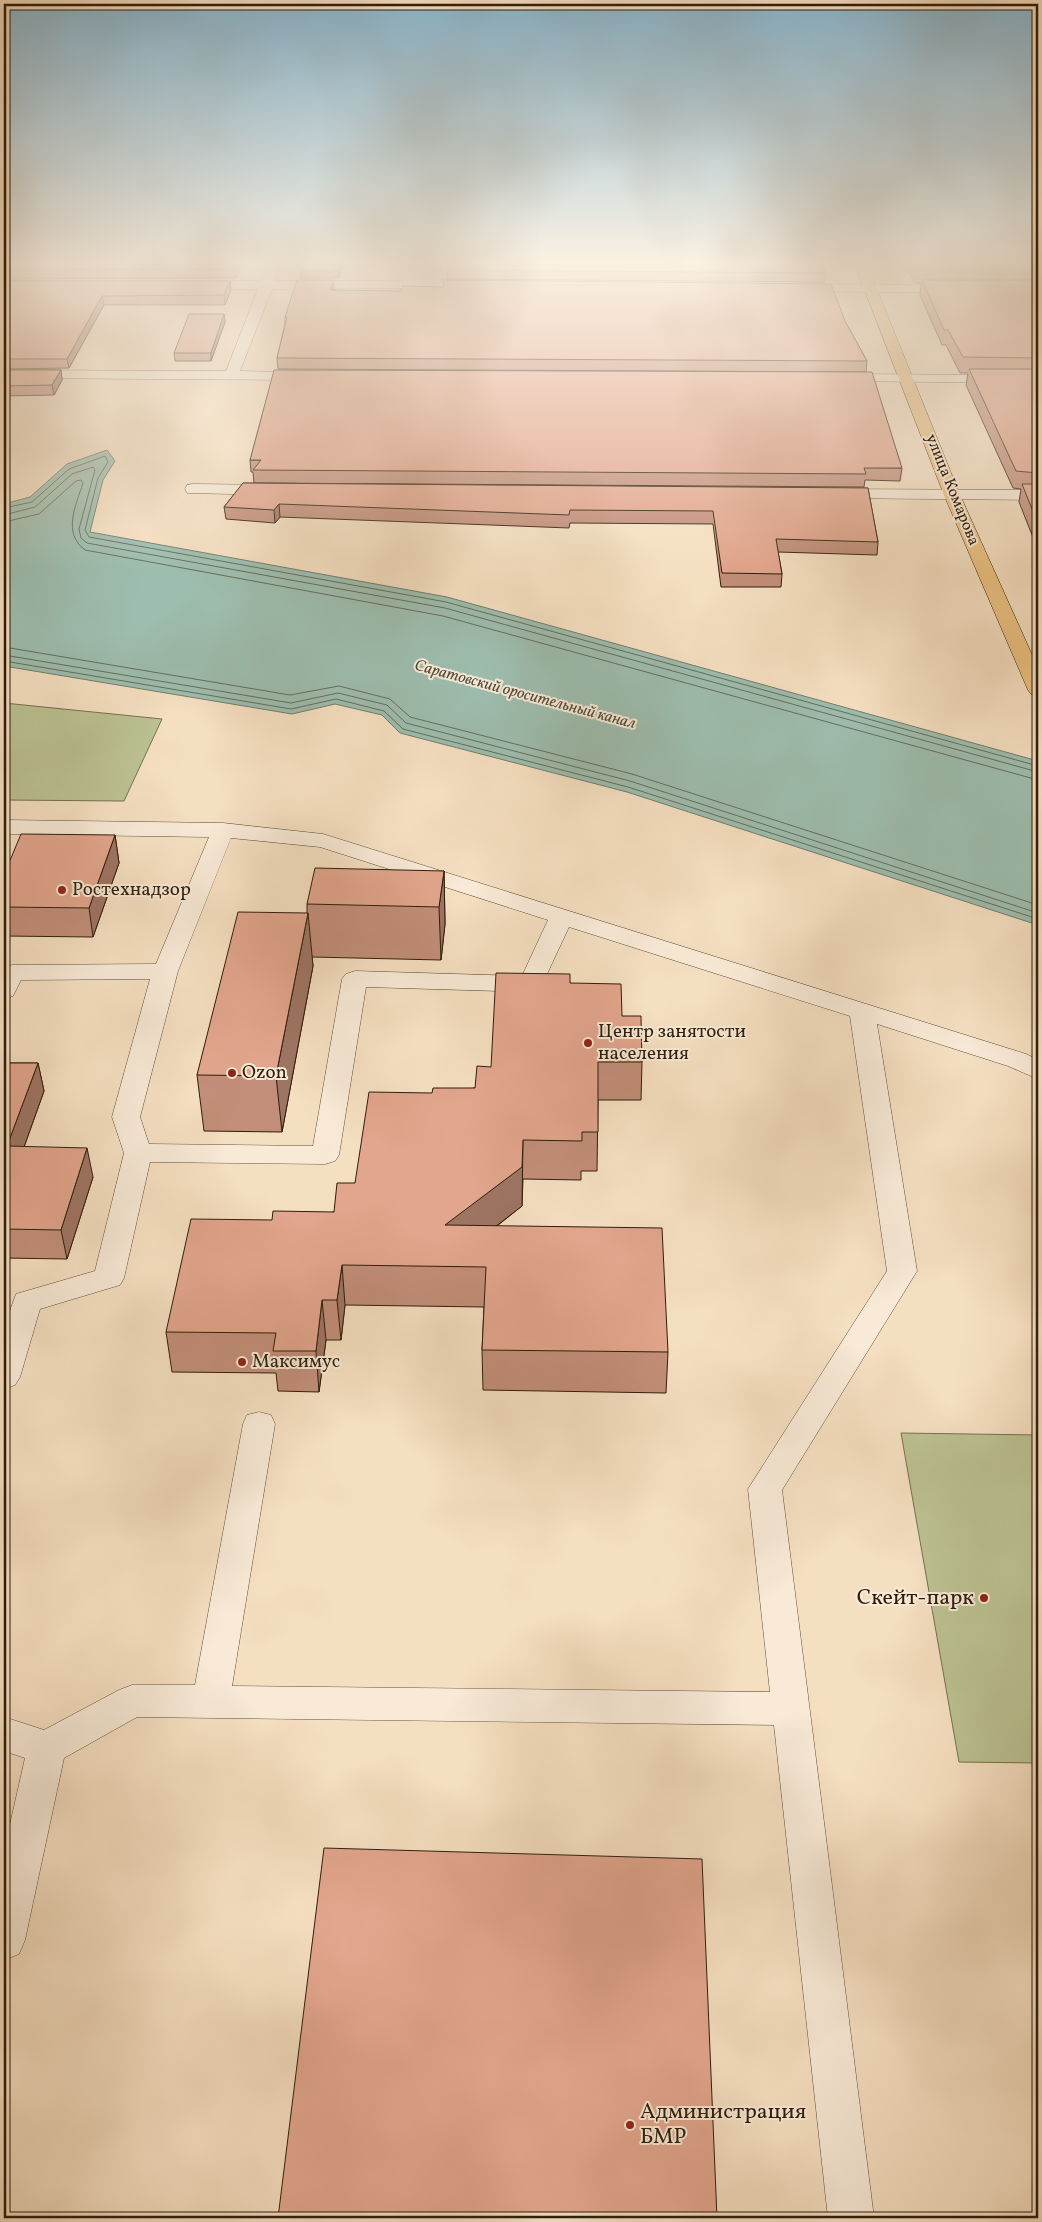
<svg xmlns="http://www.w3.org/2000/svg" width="1042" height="2222" font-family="Vollkorn,serif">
<rect width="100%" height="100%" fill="#f5dfc1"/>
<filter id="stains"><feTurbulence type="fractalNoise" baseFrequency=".004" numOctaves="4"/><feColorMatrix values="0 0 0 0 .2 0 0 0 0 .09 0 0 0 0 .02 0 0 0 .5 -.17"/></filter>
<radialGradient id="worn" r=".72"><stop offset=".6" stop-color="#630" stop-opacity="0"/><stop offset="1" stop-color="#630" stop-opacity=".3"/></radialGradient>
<path fill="#bcc292" stroke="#76704e" d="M4,703l158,16 -38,82 -120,-1z
M901,1433l137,2v328l-79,-1z"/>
<path fill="#9dbdae" stroke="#717d6d" d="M107,450l8,11 -12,19 -13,52 357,65 591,164v164l-411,-133 -227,-59 -18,-18 -47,-11 -43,10 -288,-48v-162l26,-7 37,-33z"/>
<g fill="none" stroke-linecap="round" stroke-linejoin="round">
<path stroke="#666d5c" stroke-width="1" d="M4,508l28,-6 37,-33 36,-13 3,6 -10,16 -13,52 4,7 357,65 592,164
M4,515l31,-8 37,-33 21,-7 2,3 -16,59 2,9 6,5 358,65 593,164
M4,522l35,-8 37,-33 5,-1 2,3c-7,22 -21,50 2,67l358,66 595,164
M4,647l286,48 49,-9 51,13 20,18 222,57 406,131
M4,655l287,48 47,-10 49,12 19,18 224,58 408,132
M4,661l287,48 45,-10 48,12 19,18 225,58 410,132"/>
<defs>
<path id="minor" d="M270,260h12l-7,21 205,-1 7,4 -7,4 -208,1 -32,82 75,2 2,3 -7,4 -306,-2v-8l222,1 32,-82h-65l-7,-4 7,-4h68z
M795,284l162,1 7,4 -7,4 -167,-2 -2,-3z
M835,374l203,1v8l-208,-2 -2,-3 2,-3z
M193,484l81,1 6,1 2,4 -2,4 -6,1 -87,-2 -2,-4 2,-4z
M832,489l206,1v10l-212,-2 -2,-4 2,-4z
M4,820l219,3 100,11 703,220 12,6v19l-30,-13 -131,-42 40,247 -135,219 92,728h-46l-54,-493 -637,-8 -73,41 -39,182 -6,14 -15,6v-109l21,-93 -21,-7v-34l40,13 75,-40 13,-5h63l48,-261 4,-9 12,-3 12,3 4,9 -43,262 538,6 -22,-203 139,-218 -37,-255 -281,-89 -29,62 -9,3 -165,-5 -27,168 -4,6 -10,3 -175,-2 -26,116 -4,7 -80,24 -20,68 -5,8 -11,4v-62l12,-33 79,-23 29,-118 -12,-36 38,-138 -129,1 -8,16 -9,3v-31l8,-3 144,-1 53,-127 -205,-3zM231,838l89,9 228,73 -26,56 -167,-5 -9,3 -4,5 -29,167 -164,-2 -9,-27 38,-146z"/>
<path id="major" d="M853,260h12l95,235 78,173v28l-7,-2 -3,-4 -84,-195z"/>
</defs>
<use href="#minor" stroke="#604e38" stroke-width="1"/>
<use href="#major" stroke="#2f1d0b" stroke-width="1"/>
<use href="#minor" fill="#f8ead7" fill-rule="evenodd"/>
<use href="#major" fill="#eac080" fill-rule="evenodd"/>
</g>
<path fill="#c28e79" stroke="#2f1d0b" d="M4,260h237v4l-5,14 -232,1z
M304,260h42l-7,18h-38l-1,-7z
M906,260h132v290l-19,-48 2,-13 -8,-1 -47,-103 2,-12h-8l-14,-28h-4l-22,-50 1,-12h-7l-8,-19z
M447,270l379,3 -1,9 -378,-3z
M4,281h226l1,9 -6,15h-121l-35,63 -65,1z
M334,290l511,31 22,40 -1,11 -588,-3 -1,-11 8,-34v-7z
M224,314l1,8 -14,39h-36l-1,-8z
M4,370h57l1,10 -8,15 -50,1z
M250,460l652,8 -2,13 -35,-1 -1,7 -610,-4 -1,-11h-2z
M243,483l625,5 10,54 -1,13 -99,-3 4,22 -1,13h-60l-8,-63 -143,-1 -1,5 -289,-11 -5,6 -49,-4 -2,-12z
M115,835l4,28 -26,74 -89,-1v-61z
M444,871l1,53 -4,36 -129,-3 1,9 -31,166 -78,-1 -7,-56 110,-162v-9z
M570,983l52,33 20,46 -1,38h-43l-1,71h-16v9l-58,-1 -1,27 -25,20 171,126 -2,41 -183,-3 -1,-40 2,-43 -139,-2 -4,35h-15l-7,52 -41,-1 -2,-18 -104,-1 -6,-40 106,-112 62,-8 21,-29 77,-90 43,-5 16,-21z
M4,1063h34l6,28 -20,56 69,30 -26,82 -63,-1z"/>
<path fill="#9e7463" stroke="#2f1d0b" d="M239,260h2v4l-5,14 -1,-9z
M343,260h3l-7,18v-7z
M334,280v10h-4z
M230,281l1,9 -6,15 -1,-10z
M102,296l2,9 -35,63 -2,-9z
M224,314l1,8 -14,39v-8z
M61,370l1,10 -8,15 -2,-10z
M279,504l1,13 -5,6 -1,-13z
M115,835l4,28 -26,74 -4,-29z
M444,871l1,53 -4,36 -2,-53z
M308,913l5,53 -31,166 -6,-56z
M38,1063l6,28 -30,84 -7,-29z
M523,1140l-1,66 -76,59 -1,-40z
M87,1148l6,29 -26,82 -6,-29z
M342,1265l3,40 -4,35 -4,-40z
M322,1300l4,40 -7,52 -3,-41z"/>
<path fill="#e2a58d" stroke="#2f1d0b" d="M4,260h235l-4,9 -231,1z
M304,260h39l-4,11h-39z
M450,260h371l5,13 -379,-3z
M912,260h126v9l-122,-1z
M297,280h37l-4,10 71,1 1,-5 41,1 1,-7 387,4 14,37 22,40 -590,-3 10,-41h-2z
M922,280h116v78l-75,-1 -15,-27h-4z
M4,281h226l-6,14 -122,1 -35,63h-63z
M189,314h35l-13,39h-37z
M969,369h69v104l-22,-2z
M4,370h57l-9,15 -48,1z
M274,370l598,2 30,96h-38l2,6 -613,-4 8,-10h-11z
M243,483l625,5 10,54 -102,-3 6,35 -60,-1 -9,-62 -143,-1 -1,5 -290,-11 -5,6 -50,-3z
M1022,484h16v40z
M21,834l94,1 -26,73 -85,-1v-32z
M315,868l129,3 -5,36 -132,-3z
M238,912l70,1 -32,163 -79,-1z
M496,973l74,1v9l51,1 1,32h19l1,46h-44v70h-16v9l-59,-1 -1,27 -77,58 217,3 6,124 -186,-2 4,-83 -144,-2 -5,35h-15l-6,51h-43l3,-18 -110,-1 25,-113 81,1 1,-9 61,1 3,-29h18l14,-91 63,1 1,-5h42l2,-22 14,1z
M4,1063h34l-31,83 80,2 -26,82 -57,-1z
M324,1848l378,11 15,359h-439z"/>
<linearGradient id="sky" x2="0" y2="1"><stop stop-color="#8ab8d1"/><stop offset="0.46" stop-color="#faf1e3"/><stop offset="1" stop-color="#faf1e3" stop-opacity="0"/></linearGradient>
<rect width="1042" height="571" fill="url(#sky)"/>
<g fill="#8f2418" stroke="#f8ead7" stroke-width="2">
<circle cx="62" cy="890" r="5"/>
<circle cx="588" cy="1043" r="5"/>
<circle cx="232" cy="1073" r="5"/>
<circle cx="242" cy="1362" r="5"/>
<circle cx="984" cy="1598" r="5"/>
<circle cx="630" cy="2125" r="5"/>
</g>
<g text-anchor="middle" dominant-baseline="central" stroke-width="4" stroke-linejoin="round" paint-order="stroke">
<g font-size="16" fill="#2f1d0b" stroke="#f8ead7">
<text transform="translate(952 490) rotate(68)">улица Комарова</text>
</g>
<g font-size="16" font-style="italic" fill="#504d3c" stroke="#f8ead7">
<text transform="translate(525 695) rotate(15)">Саратовский оросительный канал</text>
</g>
<g font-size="19" fill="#2f1d0b" stroke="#f8ead7" text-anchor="start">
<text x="72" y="890">Ростехнадзор</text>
<text x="598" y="1032">Центр занятости<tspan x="598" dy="22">населения</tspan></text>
<text x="242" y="1073">Ozon</text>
<text x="252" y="1362">Максимус</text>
</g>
<g font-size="22" fill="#2f1d0b" stroke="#f8ead7" text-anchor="end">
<text x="974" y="1598">Скейт-парк</text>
<text x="640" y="2112" text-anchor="start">Администрация<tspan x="640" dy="25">БМР</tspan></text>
</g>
</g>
<rect width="1042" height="2222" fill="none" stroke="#f5dfc1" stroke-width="20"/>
<rect x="5" y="5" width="1032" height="2212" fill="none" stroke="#2f1d0b" stroke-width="2.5"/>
<rect x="10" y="10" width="1022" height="2202" fill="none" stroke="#2f1d0b"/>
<rect width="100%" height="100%" filter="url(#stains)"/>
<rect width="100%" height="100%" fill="url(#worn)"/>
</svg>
